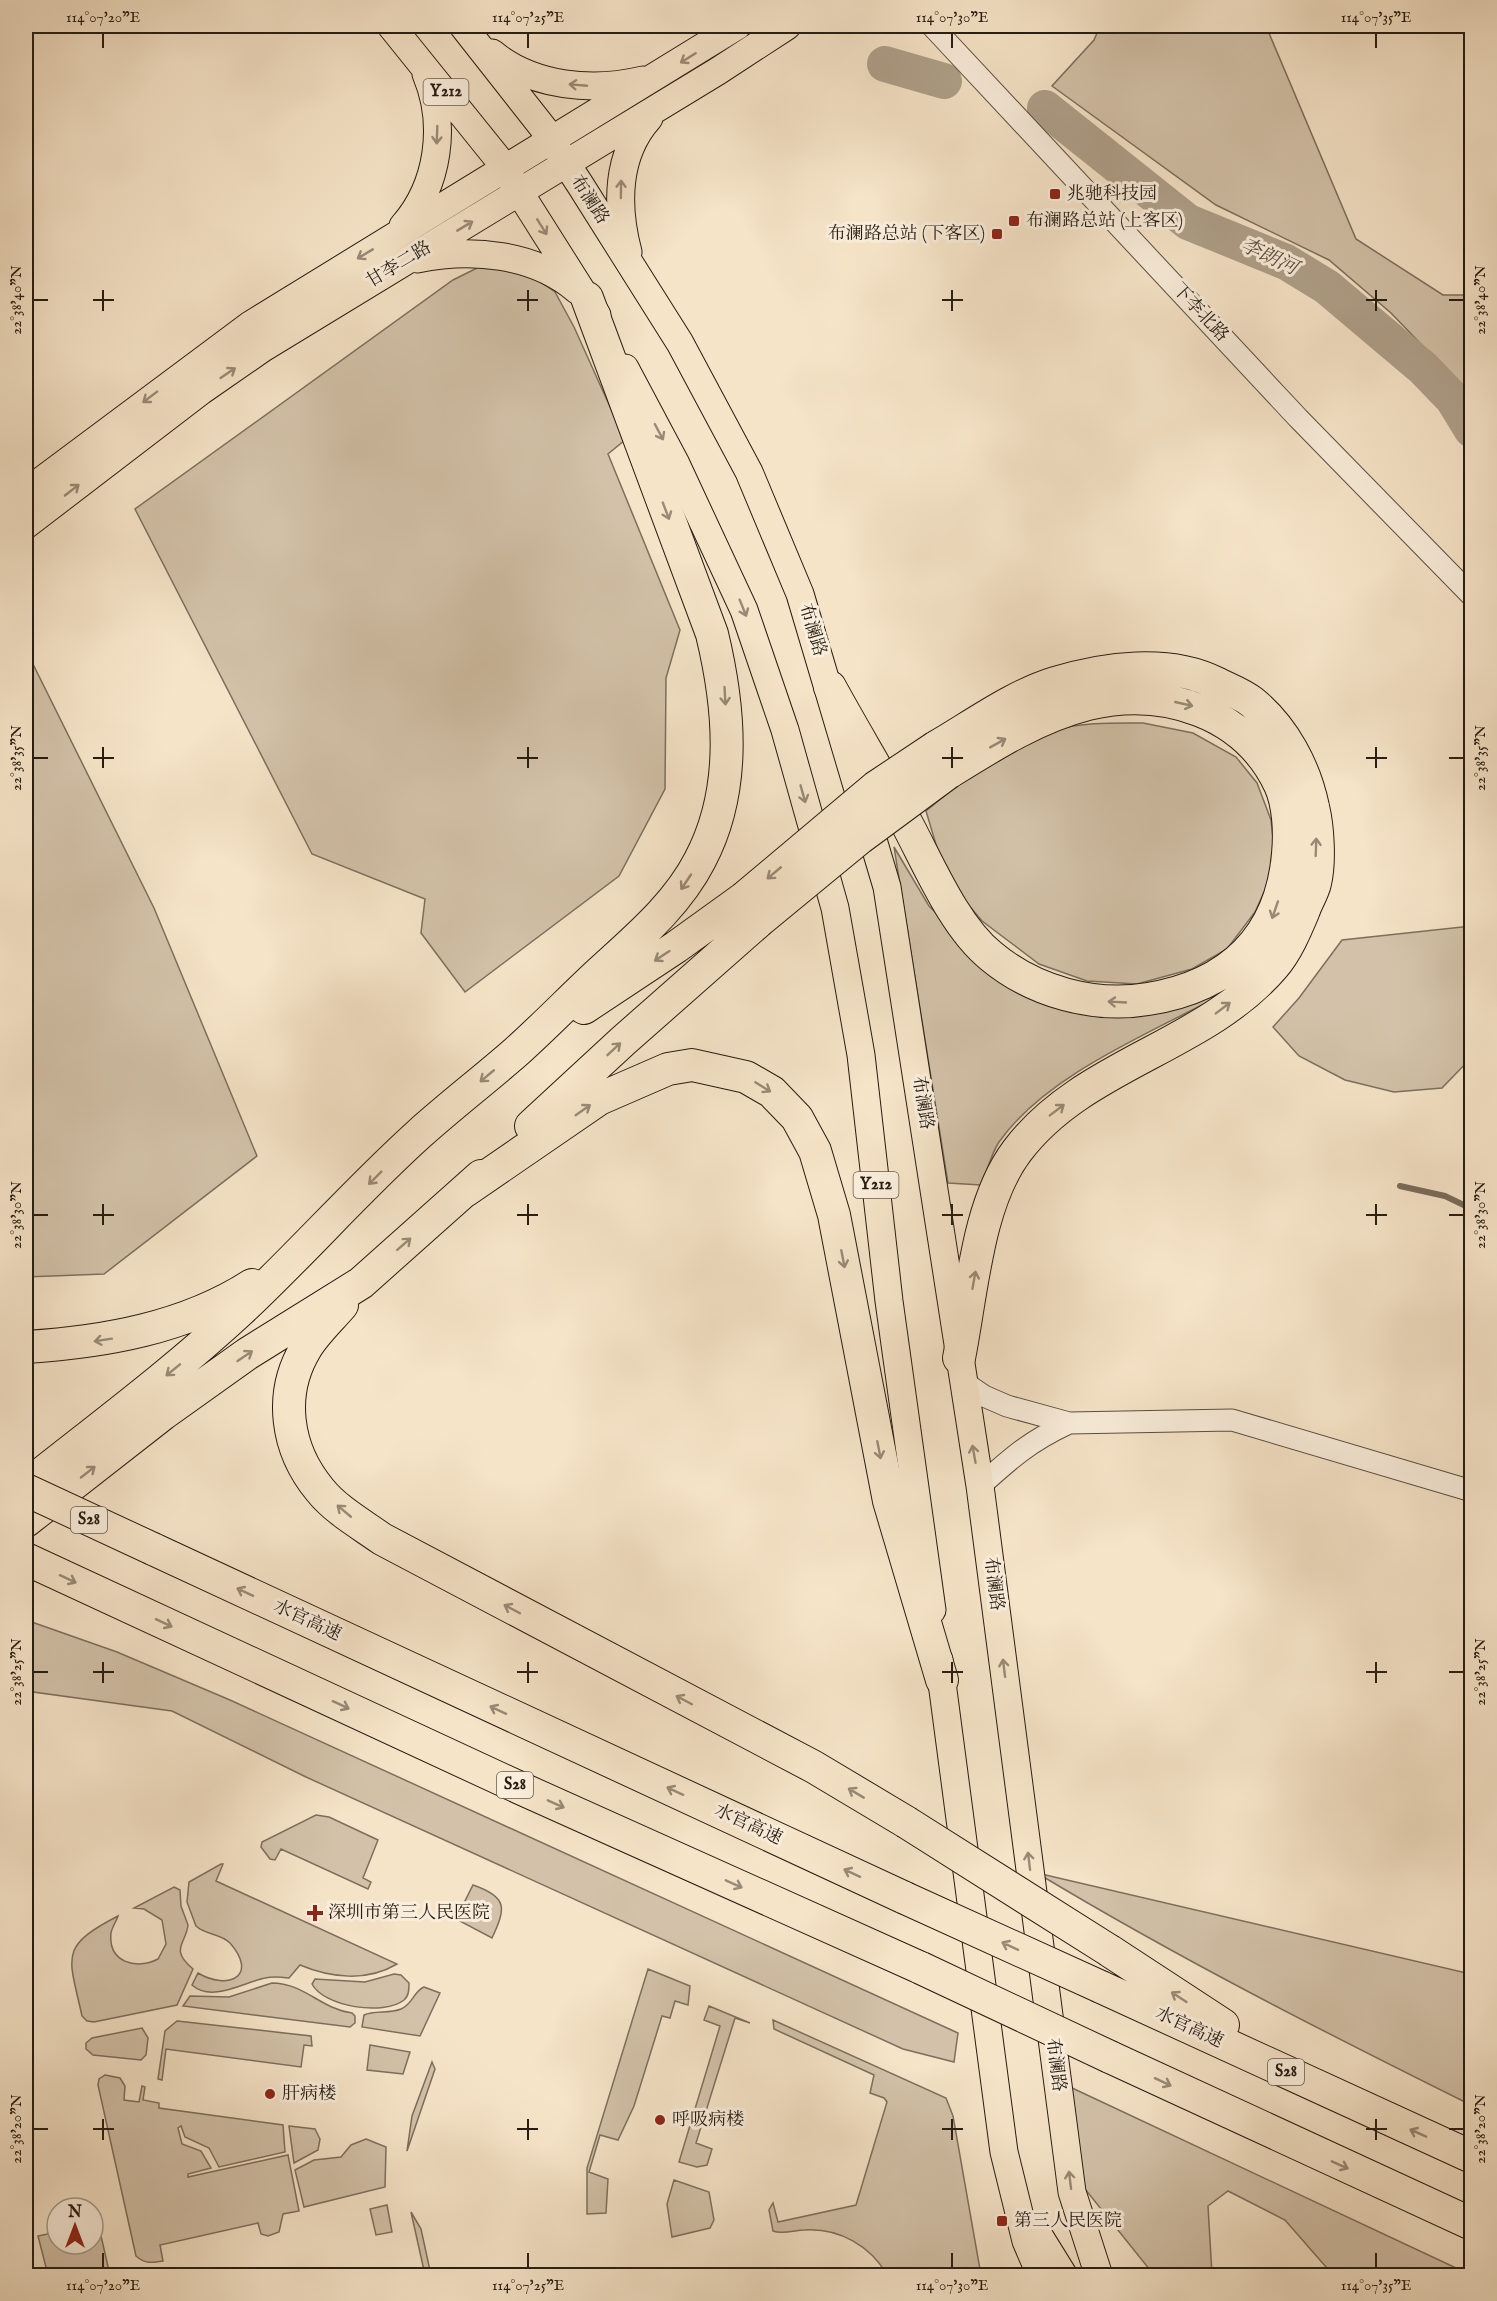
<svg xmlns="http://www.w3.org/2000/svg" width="1497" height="2301" font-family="'IM FELL English','Noto Serif SC',serif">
<rect width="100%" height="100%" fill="#f6e4c8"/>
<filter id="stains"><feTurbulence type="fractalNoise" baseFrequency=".00333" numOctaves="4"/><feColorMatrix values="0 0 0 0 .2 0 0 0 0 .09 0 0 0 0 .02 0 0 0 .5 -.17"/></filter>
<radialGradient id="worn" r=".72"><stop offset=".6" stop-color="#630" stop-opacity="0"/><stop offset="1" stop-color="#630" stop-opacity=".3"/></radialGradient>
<path fill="#d3c2a9" stroke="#7c6f5e" stroke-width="1.5" d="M1100,26h166l90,213 87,56h28v101l-80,-83 -62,-53 -113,-55 -164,-119 42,-46z
M485,264l31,1 39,27 19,35 51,113 -17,14 72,176 -14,48 -1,111 -46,87 -154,116 -44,-59 4,-34 -113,-45 -177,-345 318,-229z
M26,650l128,258 103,248 -153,118 -78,3z
M1143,723l50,10 43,24 21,26 14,37 5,46 -21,46 -28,37 -35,20 -55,15 -50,-3 -48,-17 -57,-43 -36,-43 -20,-67c38,-32 81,-66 129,-81 28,-8 59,-7 88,-7z
M894,847l35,59 46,45 110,60 153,-32 -19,17c-70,38 -173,79 -220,146 -8,12 -12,30 -18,43l-33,-2z
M1471,926v132l-29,30 -48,4 -49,-12 -46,-24 -26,-29 26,-29 43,-58z
M26,1620l91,32 113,48 728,333 -4,29 -51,-13 -597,-272 -134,-66 -146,-20z
M316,1815l13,2 49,23 -15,38 8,4 -3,7 -87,-40 -6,11 -5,-1 -9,-12 1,-5z
M221,1864h2l-7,17 181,83c-30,18 -66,14 -97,1l-11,13c-8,-1 -15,-2 -24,0 -21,4 -53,25 -73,7l6,-12c30,18 61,3 32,-30 -10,-10 -25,-8 -34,-17l-9,-24 2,-20z
M1037,1873l434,101v131c-147,-73 -293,-147 -434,-232z
M473,1885c35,12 33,23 19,53l-36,-19z
M174,1887l6,3 1,16 7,19c-2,19 -19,24 5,44l-16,36 -83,17 -7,-1 -5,-5c-13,-60 -24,-69 36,-100 -1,4 -6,11 -7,17 -3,30 26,37 47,26l8,-15 -4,-24 -18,-11 -10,-1z
M648,1969l42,17 -2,19 -13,-4 -5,17 -8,-2 -28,90 -16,34 -18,-5 -11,37 19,7 -2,34 -19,1v-46z
M394,1974l7,1 8,8c0,6 0,13 -5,17 -20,16 -80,7 -92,-16l3,-5 50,3z
M272,1983c32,0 49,26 80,30l3,3v7l-5,4 -167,-21 7,-10 39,1z
M424,1987l16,6 -20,43 -58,-9 2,-12c11,-5 25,-1 37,-6 12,-5 12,-17 23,-22z
M709,2006l41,17 -15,-5 -39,125 16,6 -5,16 -10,2 -18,-5 41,-136 -16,-6z
M773,2020l173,78 7,18 28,159h-94c-16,-29 -48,-47 -82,-45 -11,0 -22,5 -32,1l-4,-21 4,-7 5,19 78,-17 31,-103 -3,-4 -14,-5 4,-18 -100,-46z
M177,2021l134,15 1,10 -8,-1 -3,22 -135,-18 -4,31 -4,-1 7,-48z
M142,2028l6,10 -2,17 -5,5 -48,-5 -7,-6v-6l6,-5z
M370,2045l40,7 -7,22 -36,-4z
M432,2062l3,7 -28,82 5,-35z
M105,2075l15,3 5,8 -1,14 15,2 3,-16 3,1 -2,13 16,3v5l124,17 2,27 -66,15 -10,-19 -24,-11 -4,-11 -3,2 4,16 19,7 10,17 -23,6v3l100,-22 11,56 -16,3 -4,18 -11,4 -7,-2 -3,-11 -98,22 3,16c-11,2 -18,3 -27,-5l-38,-171 1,-6z
M1070,2087l401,188h-138l-48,-55 -57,-29 -20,15 4,69h-58l-69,-86z
M289,2126l26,3 5,10 -2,11 -24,13z
M366,2139l20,8 -1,40 -81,20 -9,-37 19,-10 27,-3 10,-12z
M674,2180l35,12 5,28 -4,8 -38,9 -5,-33z
M387,2205l5,27 -16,3 -6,-26z
M411,2212l10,17 10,46h-6z
M98,2223l12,52h-62l-10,-39 19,-4v12h36v-20z"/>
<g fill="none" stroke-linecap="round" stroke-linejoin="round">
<path stroke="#786b5a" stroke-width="6" d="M1400,1186l45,10 27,13"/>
<path stroke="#afa08a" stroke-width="36" d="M885,64l59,17
M1045,108l143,114 98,40 41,25 96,81 30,31 19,31"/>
<defs>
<path id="minor" d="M932,26l366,392 174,178
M962,1381l22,15 23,10 62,17 163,-3 233,69
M980,1486c31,-28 50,-45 89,-63"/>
<path id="major" d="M391,26l108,134 98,155
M463,26l81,103 37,57 99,157 69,129 51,122 87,293 93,599 92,706 27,84
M492,53c41,34 101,39 151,27
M403,226c36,-41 44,-102 23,-152
M628,252c-12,-46 -12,-97 21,-134
M417,259c54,-11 117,-6 160,31
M625,368l50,94 69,148 41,120 50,178 26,147 28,246 43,309
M26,492l224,-167 487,-299
M26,525l175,-134 62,-43 455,-277 69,-45
M939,1660l65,492 22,89 15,35
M1038,2234l26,42"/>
<path id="highway" d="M830,687c25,46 53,91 77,137 22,41 47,102 84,132 43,36 103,52 157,43 82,-13 133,-62 140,-145 2,-21 1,-49 -8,-69 -34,-73 -116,-99 -192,-81 -51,13 -95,41 -140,69
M936,747c38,-22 77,-51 119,-64 49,-15 114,-24 161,0 12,6 26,11 36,19 32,26 53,66 61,105 5,20 7,56 2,76 -2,9 -8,18 -11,27 -8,19 -17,41 -31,57 -70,81 -191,97 -256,184 -40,53 -45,142 -58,207
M584,1008l92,-61 68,-49
M531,1126l92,-85 135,-119
M465,1191l134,-92 69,-30 24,-4 54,12 26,15 25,26 18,33 19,64 55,286 53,179
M342,1305c-12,14 -27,28 -36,43 -28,46 -20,101 14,142 16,20 41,34 62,49l432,228 92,55
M26,1347c78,-5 159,-19 226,-62
M26,1486c73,-58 147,-113 215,-176 61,-57 116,-120 178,-176 31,-28 65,-54 97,-82 29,-26 56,-54 84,-80 37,-34 77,-67 100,-112 37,-70 30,-151 12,-226l-125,-336
M26,1521l137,-107 84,-60 114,-71 120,-107
M153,1549l752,349
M26,1559l494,229 401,180
M1110,1951l113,74
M1101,1987l371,170
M1110,2057l362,167"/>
</defs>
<use href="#minor" stroke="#5a4e40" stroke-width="23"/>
<use href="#major" stroke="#261c12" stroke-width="29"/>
<use href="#highway" stroke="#261c12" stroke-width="34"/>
<use href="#minor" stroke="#f9eddb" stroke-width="21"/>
<use href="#major" stroke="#f6e4c8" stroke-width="27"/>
<use href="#highway" stroke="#f6e4c8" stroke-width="32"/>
<defs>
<path id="highway-bridge" d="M744,898l132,-111 60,-40
M758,922l102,-84 88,-65
M26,1490l127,59
M906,1822l204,129
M905,1898l196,89
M921,1968l189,89"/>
</defs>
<use href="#highway-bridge" stroke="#261c12" stroke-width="34" stroke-linecap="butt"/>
<use href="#highway-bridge" stroke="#f6e4c8" stroke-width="32"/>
</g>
<defs><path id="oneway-shaft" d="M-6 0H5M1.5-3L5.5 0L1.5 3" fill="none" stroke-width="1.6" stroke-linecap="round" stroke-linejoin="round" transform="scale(1.5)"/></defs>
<g stroke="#988a76">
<use href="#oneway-shaft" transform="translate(688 58) rotate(148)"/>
<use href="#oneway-shaft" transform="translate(578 85) rotate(-175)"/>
<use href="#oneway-shaft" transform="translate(437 135) rotate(92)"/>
<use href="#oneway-shaft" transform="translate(621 189) rotate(-89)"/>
<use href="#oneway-shaft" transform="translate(465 226) rotate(-31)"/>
<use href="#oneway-shaft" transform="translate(542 227) rotate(58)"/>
<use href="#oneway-shaft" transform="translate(365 254) rotate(149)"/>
<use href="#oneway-shaft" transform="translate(228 373) rotate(-34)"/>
<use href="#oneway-shaft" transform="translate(150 397) rotate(143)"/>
<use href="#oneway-shaft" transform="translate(659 432) rotate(62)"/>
<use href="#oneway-shaft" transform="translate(72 490) rotate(-38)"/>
<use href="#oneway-shaft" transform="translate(666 511) rotate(69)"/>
<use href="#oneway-shaft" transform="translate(743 608) rotate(68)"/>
<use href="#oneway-shaft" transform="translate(725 696) rotate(87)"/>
<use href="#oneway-shaft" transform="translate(1184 704) rotate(13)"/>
<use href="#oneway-shaft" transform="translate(998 743) rotate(-29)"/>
<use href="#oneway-shaft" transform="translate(803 794) rotate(74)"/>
<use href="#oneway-shaft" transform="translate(1316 847) rotate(-88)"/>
<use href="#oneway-shaft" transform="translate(774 873) rotate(140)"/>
<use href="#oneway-shaft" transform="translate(686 882) rotate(124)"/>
<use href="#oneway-shaft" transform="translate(1275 910) rotate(109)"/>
<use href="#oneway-shaft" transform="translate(662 956) rotate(147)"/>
<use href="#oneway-shaft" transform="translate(1117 1002) rotate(-177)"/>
<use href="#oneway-shaft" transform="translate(1223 1008) rotate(-37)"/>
<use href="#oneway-shaft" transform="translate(614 1049) rotate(-43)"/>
<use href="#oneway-shaft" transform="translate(487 1076) rotate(140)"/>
<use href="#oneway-shaft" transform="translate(763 1087) rotate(32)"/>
<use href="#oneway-shaft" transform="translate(583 1110) rotate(-35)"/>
<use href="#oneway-shaft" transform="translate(1057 1110) rotate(-37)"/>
<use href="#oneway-shaft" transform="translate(375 1178) rotate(135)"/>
<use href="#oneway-shaft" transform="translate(404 1244) rotate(-41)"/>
<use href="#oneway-shaft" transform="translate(843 1259) rotate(79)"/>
<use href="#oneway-shaft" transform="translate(974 1280) rotate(-80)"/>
<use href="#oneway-shaft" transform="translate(103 1340) rotate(171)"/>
<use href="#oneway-shaft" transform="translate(245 1356) rotate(-34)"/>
<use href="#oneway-shaft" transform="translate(173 1370) rotate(141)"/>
<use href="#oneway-shaft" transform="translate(879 1450) rotate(79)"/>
<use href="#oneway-shaft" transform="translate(974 1454) rotate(-100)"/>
<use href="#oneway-shaft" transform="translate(88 1472) rotate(-38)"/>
<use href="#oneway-shaft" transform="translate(344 1511) rotate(-140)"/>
<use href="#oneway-shaft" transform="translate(68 1579) rotate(25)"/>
<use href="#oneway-shaft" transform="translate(245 1592) rotate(-155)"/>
<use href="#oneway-shaft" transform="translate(512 1609) rotate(-152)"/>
<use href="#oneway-shaft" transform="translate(164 1623) rotate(25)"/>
<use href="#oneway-shaft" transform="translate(1004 1668) rotate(-97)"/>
<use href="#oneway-shaft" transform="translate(684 1700) rotate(-152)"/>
<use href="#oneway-shaft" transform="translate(341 1705) rotate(25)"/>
<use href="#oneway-shaft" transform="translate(498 1710) rotate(-155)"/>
<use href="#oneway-shaft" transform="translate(675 1791) rotate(-155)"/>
<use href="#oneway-shaft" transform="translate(856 1793) rotate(-149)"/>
<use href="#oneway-shaft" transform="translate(556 1804) rotate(24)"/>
<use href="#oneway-shaft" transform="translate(1029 1861) rotate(-97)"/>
<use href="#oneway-shaft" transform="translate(852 1873) rotate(-155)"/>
<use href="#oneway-shaft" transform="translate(734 1884) rotate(24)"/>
<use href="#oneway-shaft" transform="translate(1010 1946) rotate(-155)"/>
<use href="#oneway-shaft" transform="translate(1179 1997) rotate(-147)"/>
<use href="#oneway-shaft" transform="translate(1163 2082) rotate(25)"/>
<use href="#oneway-shaft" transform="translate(1418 2133) rotate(-156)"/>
<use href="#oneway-shaft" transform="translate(1340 2165) rotate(24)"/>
<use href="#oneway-shaft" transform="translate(1070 2180) rotate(-97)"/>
</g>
<path fill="none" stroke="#261c12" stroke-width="2" d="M103,33v15M528,33v15M952,33v15M1376,33v15M103,290v21M528,290v21M952,290v21M1376,290v21M33,300h15M93,300h21M517,300h21M942,300h21M1366,300h21M1449,300h15M103,747v21M528,747v21M952,747v21M1376,747v21M33,758h15M93,758h21M517,758h21M942,758h21M1366,758h21M1449,758h15M103,1204v21M528,1204v21M952,1204v21M1376,1204v21M33,1215h15M93,1215h21M517,1215h21M942,1215h21M1366,1215h21M1449,1215h15M103,1662v21M528,1662v21M952,1662v21M1376,1662v21M33,1672h15M93,1672h21M517,1672h21M942,1672h21M1366,1672h21M1449,1672h15M103,2119v21M528,2119v21M952,2119v21M1376,2119v21M33,2129h15M93,2129h21M517,2129h21M942,2129h21M1366,2129h21M1449,2129h15M103,2253v15M528,2253v15M952,2253v15M1376,2253v15"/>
<g fill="#8f2418" stroke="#f9eddb" stroke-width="2">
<rect x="1049" y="188" width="12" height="12" rx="3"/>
<rect x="1008" y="215" width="12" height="12" rx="3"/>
<rect x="991" y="228" width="12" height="12" rx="3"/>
<path d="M312 1904h6v6h6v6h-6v6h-6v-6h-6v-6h6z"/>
<circle cx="270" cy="2094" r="6"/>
<circle cx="660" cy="2120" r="6"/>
<rect x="996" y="2215" width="12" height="12" rx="3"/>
</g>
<g text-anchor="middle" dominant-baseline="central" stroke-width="6" stroke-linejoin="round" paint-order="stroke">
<g fill="#f9eddb" stroke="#655b4e" stroke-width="1.5">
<rect x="423.5" y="79" width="45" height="26" rx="4.5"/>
<rect x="853.5" y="1172" width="45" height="26" rx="4.5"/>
<rect x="71" y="1507" width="36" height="26" rx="4.5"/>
<rect x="497" y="1772" width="36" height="26" rx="4.5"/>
<rect x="1268" y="2059" width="36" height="26" rx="4.5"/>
</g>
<g font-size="16" font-weight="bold" fill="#261c12">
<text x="446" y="92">Y212</text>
<text x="876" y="1185">Y212</text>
<text x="89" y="1520">S28</text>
<text x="515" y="1785">S28</text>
<text x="1286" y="2072">S28</text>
</g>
<g font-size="18" fill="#261c12" stroke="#f9eddb" text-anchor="start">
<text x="1067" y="194">兆驰科技园</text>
<text x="1026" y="221">布澜路总站 (上客区)</text>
<text x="985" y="234" text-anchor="end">布澜路总站 (下客区)</text>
<text x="328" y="1913">深圳市第三人民医院</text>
<text x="282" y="2094">肝病楼</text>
<text x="672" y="2120">呼吸病楼</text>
<text x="1014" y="2221">第三人民医院</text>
</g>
<g font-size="18" fill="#261c12" stroke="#f9eddb">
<text transform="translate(589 200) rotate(57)">布澜路</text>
<text transform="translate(399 265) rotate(-31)">甘李二路</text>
<text transform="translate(1200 313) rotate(47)">下李北路</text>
<text transform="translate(812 630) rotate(73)">布澜路</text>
<text transform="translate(922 1103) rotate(81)">布澜路</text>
<text transform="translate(993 1584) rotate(83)">布澜路</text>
<text transform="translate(307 1621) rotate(25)">水官高速</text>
<text transform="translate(748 1825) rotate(25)">水官高速</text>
<text transform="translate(1189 2028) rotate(25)">水官高速</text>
<text transform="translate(1055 2065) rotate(83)">布澜路</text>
</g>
<g font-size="20" font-style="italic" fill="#5d5142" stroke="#f9eddb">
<text transform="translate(1269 257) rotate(25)">李朗河</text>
</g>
</g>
<rect width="1497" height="2301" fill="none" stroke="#f6e4c8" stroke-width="66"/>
<g transform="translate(75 2226)"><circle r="28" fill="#f9eddb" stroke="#a5998b" stroke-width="1.5"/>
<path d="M0-4.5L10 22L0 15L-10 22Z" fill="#8f2418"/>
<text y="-9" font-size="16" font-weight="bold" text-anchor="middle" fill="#261c12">N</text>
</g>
<rect x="33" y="33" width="1431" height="2235" fill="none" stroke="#261c12" stroke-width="2"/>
<g font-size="15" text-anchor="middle" fill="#261c12">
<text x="103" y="22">114°07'20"E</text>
<text x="528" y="22">114°07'25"E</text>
<text x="952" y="22">114°07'30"E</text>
<text x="1376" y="22">114°07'35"E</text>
<text transform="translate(16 300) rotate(-90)" y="5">22°38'40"N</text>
<text transform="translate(1480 300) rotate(-90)" y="5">22°38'40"N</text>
<text transform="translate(16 758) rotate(-90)" y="5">22°38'35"N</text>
<text transform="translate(1480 758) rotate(-90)" y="5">22°38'35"N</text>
<text transform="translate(16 1215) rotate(-90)" y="5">22°38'30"N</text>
<text transform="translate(1480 1215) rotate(-90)" y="5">22°38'30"N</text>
<text transform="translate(16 1672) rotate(-90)" y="5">22°38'25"N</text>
<text transform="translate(1480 1672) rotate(-90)" y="5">22°38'25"N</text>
<text transform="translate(16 2129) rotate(-90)" y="5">22°38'20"N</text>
<text transform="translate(1480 2129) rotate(-90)" y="5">22°38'20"N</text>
<text x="103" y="2290">114°07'20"E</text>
<text x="528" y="2290">114°07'25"E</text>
<text x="952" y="2290">114°07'30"E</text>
<text x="1376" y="2290">114°07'35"E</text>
</g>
<rect width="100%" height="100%" filter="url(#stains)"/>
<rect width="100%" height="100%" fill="url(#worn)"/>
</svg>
